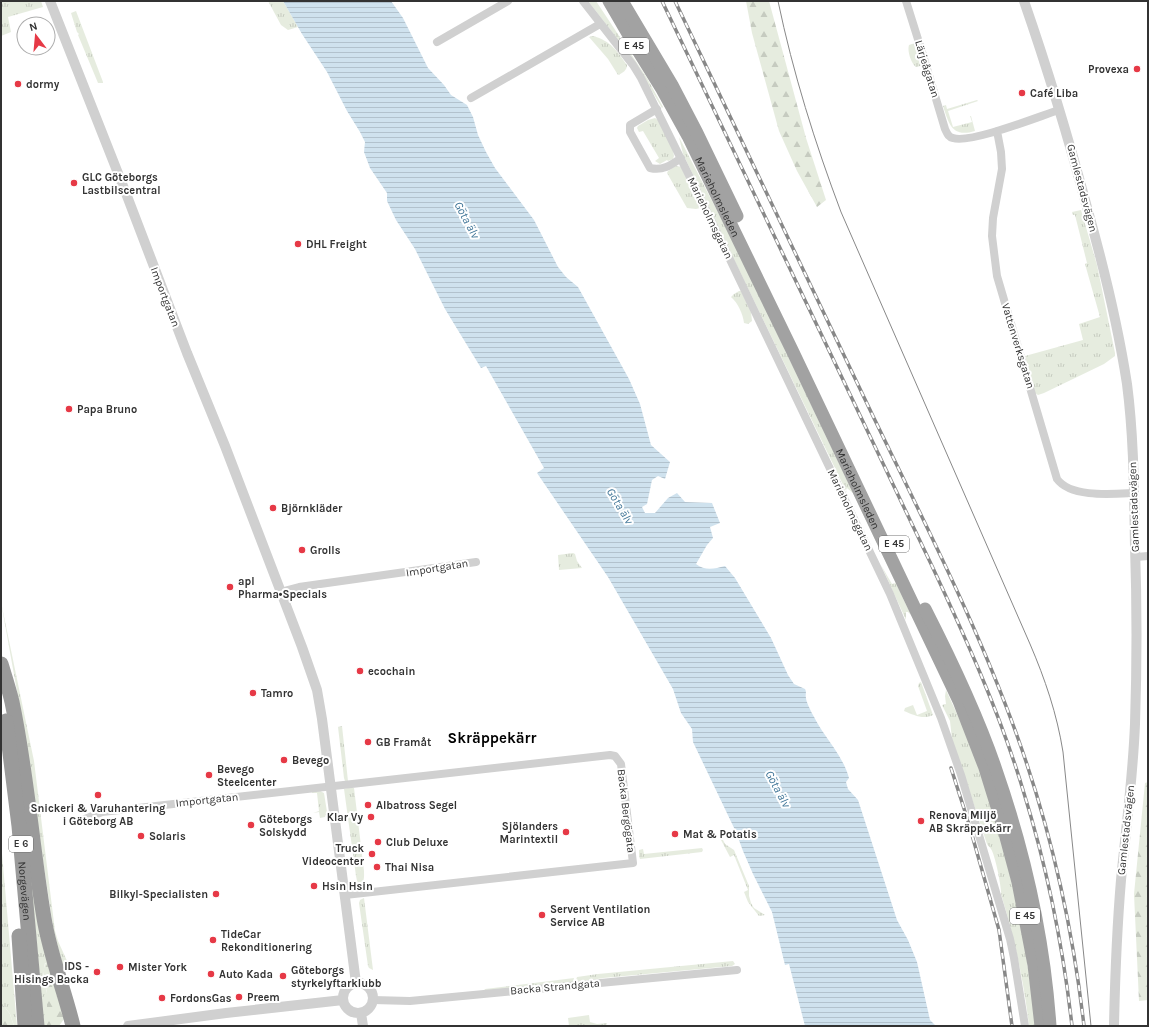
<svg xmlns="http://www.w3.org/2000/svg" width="1149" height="1027" font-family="Karla,sans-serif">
<defs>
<pattern id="grass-tufts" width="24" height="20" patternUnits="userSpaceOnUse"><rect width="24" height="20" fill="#e6ecdf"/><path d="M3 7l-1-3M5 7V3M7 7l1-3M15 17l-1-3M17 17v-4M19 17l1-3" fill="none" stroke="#c6cbc0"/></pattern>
<pattern id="forest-firs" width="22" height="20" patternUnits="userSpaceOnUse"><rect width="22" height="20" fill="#e6ecdf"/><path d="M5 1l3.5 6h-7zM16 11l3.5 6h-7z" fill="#c6cbc0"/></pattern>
<pattern id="water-rules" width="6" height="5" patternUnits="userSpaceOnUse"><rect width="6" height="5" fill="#cfe2ee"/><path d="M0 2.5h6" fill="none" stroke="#b2c2cd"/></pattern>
</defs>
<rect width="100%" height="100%" fill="#fff"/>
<path fill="url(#grass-tufts)" d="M1,1h40l2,6 -35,10 3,15 -10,4z
M268,1h15l15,26 -10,3 -7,-5z
M588,1h8l51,77 16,29 -1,1 -29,-49z
M76,11l27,71v1h-5l-20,-48 1,-1 -2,-2 -6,-19z
M593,36c18,5 24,15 34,29 0,5 -4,8 -9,10l-10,-16 -19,-22z
M915,43l6,22 -1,1 -4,1c-5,-4 -9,-16 -7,-22z
M977,100l1,1 -30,10 5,16 19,-5 -2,-6h1l4,15c-23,7 -26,-7 -32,-25l3,-1 1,4z
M655,118l3,2 15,30 1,6 -1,3 -5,2 -1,-1 -7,4 -5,-3 4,-3 -16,-27 -4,1 -2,-4 1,-2 10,-6z
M679,137l61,118 171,360 -3,-3h-2v8l-25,-55 11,19 4,-1 -42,-89 -7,-6 -1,2 2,5 -165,-341z
M676,166l5,1 19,41 -4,1 -9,-1 -20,-35 1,-2z
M1081,210l16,55 18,88v3l-11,8 -60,29 -6,2 -3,-2 -10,-37 58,-16 -4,-16 21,-7 -15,-53 2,-1 -12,-48h-2l-1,-3z
M739,291h2l10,21 1,9 -4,3 -4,-1c-1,-9 -6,-20 -13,-26l3,-3z
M573,553l2,1 2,7 5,7 -23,2 -1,-15z
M1,602l33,159 21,170 3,10 10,22v2l-5,2 -10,-40 -33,-219z
M921,682l12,33c-10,5 -19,0 -29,-4l1,-3 8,-3 4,10 10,-4 -9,-25 1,-3z
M946,690l23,50 26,77 26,101 15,108h-7c-5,-45 -15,-89 -28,-132 1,-5 -6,-40 -10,-45 -1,-2 -3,-3 -4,-5l-35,-105 -2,-18 -8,-16 4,-1 -1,-8z
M342,726l6,55h-3l-1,-3 -6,-51z
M348,788h6l10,83c0,6 1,12 -6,15l-2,-10 -12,-87z
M320,791l4,2 3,19 -2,5 -5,1 -1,-6 -6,1 6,-2 -2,-18h-5v-1z
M24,803l26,160h-5l-2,12 4,18v33h-3z
M721,840h2l2,4 9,6 15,36v10l2,7 3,5 11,7 -6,1 -11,-14 -4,-10 4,-2 -14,-35 -4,2z
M1,842l16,184h-3l-4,-12 -6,-8 -3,1z
M702,848l1,2 -1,2 -62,7 -1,-3v-6l4,-1 1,5z
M364,898l9,72 -4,-2 -1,-2 -9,-63 1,-3z
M733,961l2,3 -3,2 -129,12 -28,5 2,-6 21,-3z
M574,978l-1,4 -89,9 1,-2z
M589,1015l1,7 7,2 10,-1 -1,3h-37l-1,-8z"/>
<path fill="url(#forest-firs)" d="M746,1h23l37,137 20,62 -9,7 -20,-36 -18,-40 -27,-98z
M1148,782v218l-9,1 -5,-107 11,-111z
M46,962l4,1 14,56 -5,7h-12v-33l-4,-22z
M4,1006l6,8 4,12h-13v-19z"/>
<path fill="url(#water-rules)" d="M283,1h108l12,17 25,50 16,17 7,10 16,10 6,12 5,18 8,17 9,16 39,52 24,47 8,10 12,10 51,92 11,25 11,41 19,17 -5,17 -7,-3 -6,4 -5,24 -5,3 3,6h10l13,-15 9,-5 8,9 27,1 8,20 -10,4 3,11 -6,7 -11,19c9,7 18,5 29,2l10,12 36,60 17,37 6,9 11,5c2,4 0,5 1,9 0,6 13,28 17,34 10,15 21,28 26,46l-3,4 2,7 10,11 39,120 11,20 9,22 13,58 5,5 4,1h-134l-16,-62 -4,1 -13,-53 -19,-38 -10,-23 -7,-19 -43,-90 -1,-13 -11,-16 -8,-24 -65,-112 -71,-104 7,-5 -58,-102 -5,2 -36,-59 -30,-60 -19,-29 -9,-19v-8l-17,-25 -6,-16 1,-10 -5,-10 -13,-21 -20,-39 -25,-38z"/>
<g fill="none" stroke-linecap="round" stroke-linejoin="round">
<path stroke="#d0d0d0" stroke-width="8" d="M583,1l50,64 8,13 71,144 178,372 51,124 20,57 49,164 4,19 11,68
M906,1l16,51 23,77c2,4 3,8 8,9 17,6 87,-22 106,-28
M437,42l71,-41
M471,98l129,-74
M657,109l-27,16v7l20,36c13,3 21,-3 31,-10
M997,131l4,21 1,17 -9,49 -1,18 5,40 60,203c14,19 55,15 77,14
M1136,557l12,-1
M280,592l19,-5 177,-25
M85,819l17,-7 508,-57 5,1 6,8 12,99 -288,32
M373,1000l37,1 327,-31"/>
<path stroke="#d0d0d0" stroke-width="10" d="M50,1l77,195 60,157 38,93 77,201 15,43 5,29 34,264
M1024,1c24,69 45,139 64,210 16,57 30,115 39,173 7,54 7,108 8,162 2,59 2,118 0,178 -2,52 -9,104 -14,156 -4,48 -6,97 -7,146
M343 998a15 15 0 1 1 30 0a15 15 0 1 1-30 0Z
M361,1013l2,13
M128,1026l98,-13 117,-13"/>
<g stroke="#a2a2a2" stroke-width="13">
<path id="s1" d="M609,1l25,43 28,45 26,47 104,214 167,351 26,67 18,58 15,56 16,83 7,61"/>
<path d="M622,1l50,84 25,48 40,83"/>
<path d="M925,609c26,51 51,103 70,158 29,83 49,171 55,259"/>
</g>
<g stroke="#9a9a9a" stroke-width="15">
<path d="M1,664c4,13 8,25 11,38 15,71 20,144 32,216 6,37 20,71 29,108"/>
<path id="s2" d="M6,721l13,105 18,200"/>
<path d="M19,936l6,90"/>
</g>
<path stroke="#888" stroke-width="1" d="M778,1c15,72 37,142 63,211l189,432c15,35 27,70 33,108l28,274"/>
<defs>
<path id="rail" d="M662,1l270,565c34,73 68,147 91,224 24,77 40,156 49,236
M675,1c66,138 131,275 197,413 52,108 108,216 148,330 32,91 53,186 64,282
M951,768l17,53 31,109 13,96"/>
</defs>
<use href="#rail" stroke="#888" stroke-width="3.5"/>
<use href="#rail" stroke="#fff" stroke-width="2" stroke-dasharray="6" stroke-linecap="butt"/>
</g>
<g fill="#e63946" stroke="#fff" stroke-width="1.5">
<circle cx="1137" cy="69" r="4"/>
<circle cx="18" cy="84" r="4"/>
<circle cx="1022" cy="93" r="4"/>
<circle cx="74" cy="183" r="4"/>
<circle cx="298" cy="244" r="4"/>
<circle cx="69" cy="409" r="4"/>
<circle cx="273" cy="508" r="4"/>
<circle cx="302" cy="550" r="4"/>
<circle cx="230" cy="587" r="4"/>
<circle cx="360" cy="671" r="4"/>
<circle cx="253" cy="693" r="4"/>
<circle cx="368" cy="742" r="4"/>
<circle cx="284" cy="760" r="4"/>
<circle cx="209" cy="775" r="4"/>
<circle cx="98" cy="795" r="4"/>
<circle cx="368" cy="805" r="4"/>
<circle cx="371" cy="817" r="4"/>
<circle cx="921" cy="821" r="4"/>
<circle cx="251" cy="825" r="4"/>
<circle cx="566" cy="832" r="4"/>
<circle cx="675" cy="834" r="4"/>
<circle cx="141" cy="836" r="4"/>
<circle cx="378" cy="842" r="4"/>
<circle cx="372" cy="854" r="4"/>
<circle cx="377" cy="867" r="4"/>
<circle cx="314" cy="886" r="4"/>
<circle cx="216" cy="894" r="4"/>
<circle cx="542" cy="915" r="4"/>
<circle cx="213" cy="940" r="4"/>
<circle cx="120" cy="967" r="4"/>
<circle cx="97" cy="972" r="4"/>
<circle cx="211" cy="974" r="4"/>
<circle cx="283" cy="976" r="4"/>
<circle cx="239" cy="997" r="4"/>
<circle cx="162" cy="998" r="4"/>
</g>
<g text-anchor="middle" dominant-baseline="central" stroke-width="4" stroke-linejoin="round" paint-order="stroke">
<g fill="#fff" stroke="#707070" stroke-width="1">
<rect x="619" y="38" width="30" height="16" rx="3"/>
<rect x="879" y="536" width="30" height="16" rx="3"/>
<rect x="9" y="836" width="24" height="16" rx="3"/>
<rect x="1010" y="908" width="30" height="16" rx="3"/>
</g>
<g font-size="10" font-weight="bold" fill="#333">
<text x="634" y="46">E 45</text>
<text x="894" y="544">E 45</text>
<text x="21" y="844">E 6</text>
<text x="1025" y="916">E 45</text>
</g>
<g font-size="11" fill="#333" stroke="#fff">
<text transform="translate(927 69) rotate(73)">Lärjeågatan</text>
<text transform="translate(1082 188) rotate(75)">Gamlestadsvägen</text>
<text stroke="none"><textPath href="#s1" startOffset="224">Marieholmsleden</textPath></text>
<text transform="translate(710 218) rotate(64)">Marieholmsgatan</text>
<text transform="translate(165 297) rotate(69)">Importgatan</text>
<text transform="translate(1018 346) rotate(73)">Vattenverksgatan</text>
<text stroke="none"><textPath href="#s1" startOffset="548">Marieholmsleden</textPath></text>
<text transform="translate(1134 507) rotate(-92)">Gamlestadsvägen</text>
<text transform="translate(850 510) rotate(64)">Marieholmsgatan</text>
<text transform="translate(437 568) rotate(-9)">Importgatan</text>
<text transform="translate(207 800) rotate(-6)">Importgatan</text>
<text transform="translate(626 811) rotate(83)">Backa Bergögata</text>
<text transform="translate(1126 830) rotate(-84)">Gamlestadsvägen</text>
<text stroke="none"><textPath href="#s2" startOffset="171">Norgevägen</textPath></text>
<text transform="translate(555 987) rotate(-5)">Backa Strandgata</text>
</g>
<g font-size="11" font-weight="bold" fill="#333" stroke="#fff" text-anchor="start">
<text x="1129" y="69" text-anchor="end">Provexa</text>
<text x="26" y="84">dormy</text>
<text x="1030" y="93">Café Liba</text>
<text x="82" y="177">GLC Göteborgs<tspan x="82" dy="13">Lastbilscentral</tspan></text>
<text x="306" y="244">DHL Freight</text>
<text x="77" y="409">Papa Bruno</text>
<text x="281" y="508">Björnkläder</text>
<text x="310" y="550">Grolls</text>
<text x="238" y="581">apl<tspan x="238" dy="13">Pharma•Specials</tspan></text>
<text x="368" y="671">ecochain</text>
<text x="261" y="693">Tamro</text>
<text x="376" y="742">GB Framåt</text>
<text x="292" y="760">Bevego</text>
<text x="217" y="769">Bevego<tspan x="217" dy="13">Steelcenter</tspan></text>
<text x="376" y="805">Albatross Segel</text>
<text x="98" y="808" text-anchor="middle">Snickeri &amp; Varuhantering<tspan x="98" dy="13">i Göteborg AB</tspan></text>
<text x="929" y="815">Renova Miljö<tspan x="929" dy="13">AB Skräppekärr</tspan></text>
<text x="363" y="817" text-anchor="end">Klar Vy</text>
<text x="259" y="819">Göteborgs<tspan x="259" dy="13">Solskydd</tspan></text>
<text x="558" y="826" text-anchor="end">Sjölanders<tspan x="558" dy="13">Marintextil</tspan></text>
<text x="683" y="834">Mat &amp; Potatis</text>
<text x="149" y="836">Solaris</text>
<text x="386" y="842">Club Deluxe</text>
<text x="364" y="848" text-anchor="end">Truck<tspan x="364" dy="13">Videocenter</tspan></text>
<text x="385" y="867">Thai Nisa</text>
<text x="322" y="886">Hsin Hsin</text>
<text x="208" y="894" text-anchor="end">Bilkyl-Specialisten</text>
<text x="550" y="909">Servent Ventilation<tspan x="550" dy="13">Service AB</tspan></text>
<text x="221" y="934">TideCar<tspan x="221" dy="13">Rekonditionering</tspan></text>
<text x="89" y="966" text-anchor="end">IDS -<tspan x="89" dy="13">Hisings Backa</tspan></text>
<text x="128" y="967">Mister York</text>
<text x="291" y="970">Göteborgs<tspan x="291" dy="13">styrkelyftarklubb</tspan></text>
<text x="219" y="974">Auto Kada</text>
<text x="247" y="997">Preem</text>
<text x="170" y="998">FordonsGas</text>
</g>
<g font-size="12" font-style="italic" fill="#3f7597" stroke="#fff">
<text transform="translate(467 220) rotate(62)">Göta älv</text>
<text transform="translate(620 506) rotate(59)">Göta älv</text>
<text transform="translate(778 789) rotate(62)">Göta älv</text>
</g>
<g font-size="15" font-weight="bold" fill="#000" stroke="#fff">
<text x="492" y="738">Skräppekärr</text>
</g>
</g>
<rect width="1149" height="1027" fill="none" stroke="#333333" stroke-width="4"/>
<g transform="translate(36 36) rotate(344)"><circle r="19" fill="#ffffff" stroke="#adadad"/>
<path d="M0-3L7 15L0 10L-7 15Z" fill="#e63946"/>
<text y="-6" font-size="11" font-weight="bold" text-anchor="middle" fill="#333333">N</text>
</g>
</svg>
